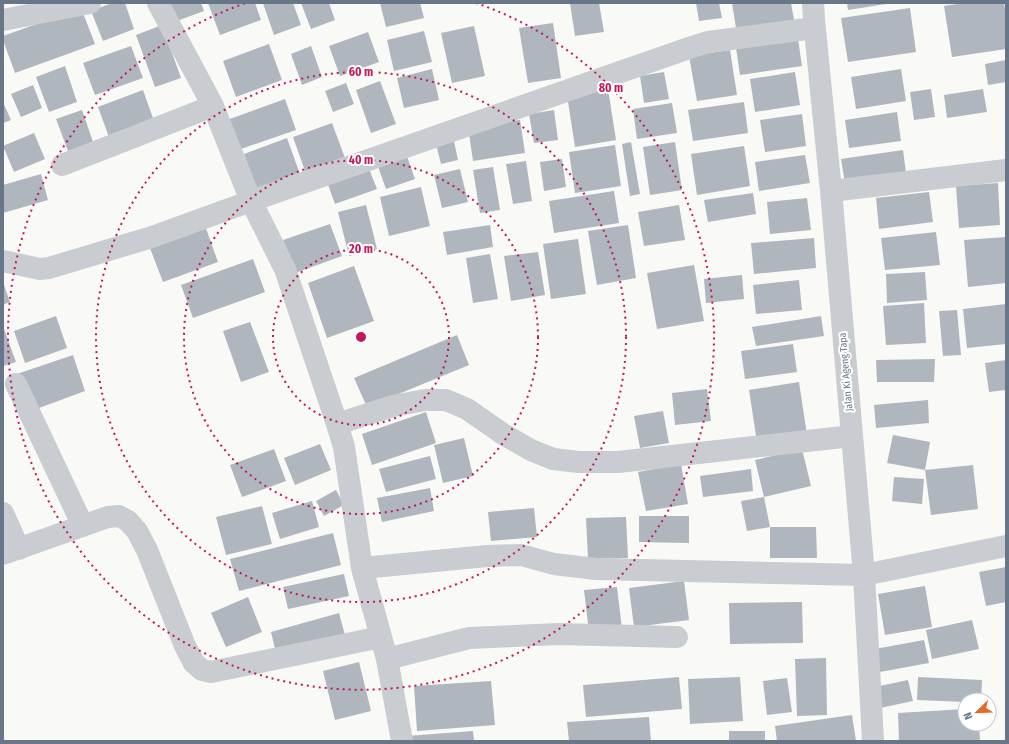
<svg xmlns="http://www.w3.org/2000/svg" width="1009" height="744" font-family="'Fira Sans Condensed',sans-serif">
<rect width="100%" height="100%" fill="#f9f9f6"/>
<path fill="#b0b6be" d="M112,3h13l9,26 -31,12 -12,-30z
M166,3h35l3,8 -30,11z
M208,3h47l6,17 -41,15z
M263,3h30l8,22 -27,10z
M301,3h28l6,17 -24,9z
M380,3h40l4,15 -38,9z
M570,3h29l5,29 -29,4z
M696,3h23l3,15 -23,3z
M732,3h59l3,17 -58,8z
M847,3h39v1l-38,6z
M964,3h40l2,11v35l-54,8 -8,-51z
M81,8l14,36 -80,29 -12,-33v-4z
M910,8l6,44 -68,10 -7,-44z
M553,23l8,55 -33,5 -9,-55z
M162,25l19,53 -26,9 -19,-52z
M474,26l11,50 -33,7 -11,-50z
M424,31l8,31 -38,9 -7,-31z
M368,32l11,30 -39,14 -11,-30z
M798,39l4,27 -62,9 -4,-27z
M269,44l13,36 -46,17 -13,-36z
M131,46l12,32 -48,17 -12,-32z
M311,46l11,31 -20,8 -11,-31z
M730,50l7,45 -40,6 -8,-45z
M1006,60v22l-18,3 -3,-21z
M65,66l12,36 -28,10 -13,-35z
M432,69l7,31 -35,8 -7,-30z
M901,69l5,32 -50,8 -5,-32z
M664,72l5,27 -25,4 -4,-27z
M795,72l5,33 -45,7 -5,-33z
M380,81l16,43 -25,9 -15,-43z
M346,83l8,21 -21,8 -8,-21z
M33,85l9,23 -21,9 -10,-23z
M608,89l8,51 -41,7 -8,-52z
M931,89l4,28 -21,3 -4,-28z
M983,89l4,23 -40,6 -3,-23z
M143,90l11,31 -45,16 -11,-30z
M285,99l11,31 -58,20 -11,-30z
M3,102l8,18 -8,3z
M744,102l4,31 -55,8 -5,-31z
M672,103l5,30 -40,6 -4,-30z
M82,110l11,32 -25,9 -12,-32z
M554,110l4,30 -24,3 -5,-29z
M897,112l4,29 -52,7 -4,-28z
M802,114l4,32 -41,6 -5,-32z
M520,120l5,33 -52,8 -5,-34z
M332,123l13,35 -40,13 -12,-34z
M34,133l11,26 -31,13 -11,-26z
M453,136l5,24 -17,4 -6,-24z
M287,138l14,39 -43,16 -14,-39z
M631,142l9,52 -10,2 -8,-52z
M675,142l7,48 -32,5 -7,-48z
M615,145l6,41 -46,7 -6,-41z
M744,146l6,40 -53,9 -6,-41z
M903,150l3,23 -61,10 -4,-24z
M405,151l10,28 -29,10 -10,-28z
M805,155l5,28 -51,8 -4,-29z
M562,159l4,28 -22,4 -4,-29z
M526,161l6,40 -19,3 -7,-40z
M367,164l10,25 -42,15 -9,-25z
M493,167l7,43 -20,3 -7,-43z
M460,169l8,33 -26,6 -8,-33z
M41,174l7,26 -45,13v-28z
M998,183l2,42 -41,3 -3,-42z
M421,187l9,39 -41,10 -9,-39z
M614,191l5,32 -65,10 -5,-32z
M929,192l4,30 -54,7 -3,-31z
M753,193l3,21 -48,8 -4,-22z
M807,198l4,32 -41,4 -3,-32z
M366,205l11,44 -28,7 -11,-44z
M679,205l6,35 -41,6 -6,-34z
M204,223l14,39 -55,20 -15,-39z
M330,224l12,32 -47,17 -12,-33z
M490,225l3,22 -46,8 -4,-23z
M628,225l8,53 -39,7 -9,-54z
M936,232l4,33 -55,5 -4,-32z
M1006,237v46l-38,4 -4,-47z
M814,238l2,30 -62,6 -3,-31z
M578,239l8,55 -35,5 -8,-55z
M538,252l7,43 -34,6 -7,-45z
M490,254l8,45 -25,4 -7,-45z
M253,259l12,33 -72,26 -12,-33z
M694,265l10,56 -47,8 -10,-56z
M354,266l20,55 -47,17 -19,-55z
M925,272l2,28 -40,3 -1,-29z
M742,275l2,24 -38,4 -2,-24z
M799,280l3,30 -46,4 -3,-29z
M3,282l7,20 -7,3z
M924,303l2,40 -40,2 -3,-39z
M1006,304v40l-39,4 -4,-39z
M957,310l4,45 -18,1 -4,-45z
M56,316l11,32 -42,15 -11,-32z
M821,316l3,20 -68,10 -4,-19z
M250,322l19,50 -28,10 -18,-51z
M3,326l13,36 -13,4z
M457,335l12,30 -102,42 -13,-29z
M793,344l4,28 -52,7 -4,-28z
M73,355l12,36 -54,20 -14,-37z
M935,359l-1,23h-57l-1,-22z
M1006,360v30l-17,2 -4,-29z
M799,382l8,53 -50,7 -8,-52z
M707,389l4,32 -36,4 -3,-32z
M928,400l1,23 -53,5 -2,-23z
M663,411l6,32 -29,5 -6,-32z
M426,412l10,31 -64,22 -10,-31z
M893,435l37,7 -5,28 -38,-7z
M464,438l9,38 -30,7 -9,-38z
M320,444l11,26 -36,15 -11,-27z
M274,449l12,32 -44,16 -12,-32z
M802,449l9,37 -47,11 -9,-37z
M430,456l6,23 -50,13 -7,-23z
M681,464l7,40 -42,7 -8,-39z
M973,465l5,44 -47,6 -6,-45z
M751,469l2,22 -50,6 -3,-21z
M894,477l30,2 -2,25 -30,-3z
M430,488l4,23 -52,11 -5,-24z
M336,490l8,15 -20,11 -8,-15z
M764,497l6,30h46l1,31h-47v-31l-23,4 -6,-30z
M312,501l7,26 -39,12 -8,-26z
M262,506l10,38 -46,11 -10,-38z
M534,508l3,29 -46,4 -3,-29z
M639,516h50v27l-50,-1z
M626,517l2,41 -40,1 -2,-41z
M333,533l8,32 -102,26 -9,-32z
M1006,567v35l-20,4 -7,-34z
M344,574l5,22 -61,13 -5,-22z
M684,581l5,39 -55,7 -5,-39z
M925,586l7,41 -47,8 -7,-41z
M617,587l5,42 -33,3 -5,-42z
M248,597l14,35 -36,15 -15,-34z
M802,602l1,41 -73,1 -1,-41z
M339,613l7,26 -69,18 -6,-25z
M972,620l7,29 -47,10 -6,-29z
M924,640l5,23 -49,9 -5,-23z
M826,658l1,57 -30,1 -2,-57z
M359,662l12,49 -36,9 -12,-49z
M679,677l3,32 -96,8 -3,-32z
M740,677l3,44 -53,3 -2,-45z
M918,677l64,3 -1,20h-16v2l-48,-2z
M787,678l5,34 -25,3 -4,-34z
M908,680l5,21 -33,7 -5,-21z
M491,681l4,44 -78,6 -3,-45z
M965,709v15h14l1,17h-81l-1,-28z
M852,715l4,26h-79l-2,-15z
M649,717l2,24h-82l-2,-19z
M473,731l1,10h-67v-5z
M729,731h36v10h-36z"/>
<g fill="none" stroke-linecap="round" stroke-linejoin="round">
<path stroke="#c9ccd0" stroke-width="22" d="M158,3l55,103 38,95 34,68 52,155 7,23 18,121 25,91 15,82
M813,3l1,17 17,171 33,384 9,166
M3,20l87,-17
M62,165l151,-59
M831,191l175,-21
M3,261l37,8 9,-1 103,-31 99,-36 438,-153 19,-6 106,-14
M16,384l67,142
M337,424l56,-18 32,-6h21l21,9 36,25 28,16 22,9 26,3h39l234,-26
M3,513l16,36
M3,554l105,-37 11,-1 9,5 9,10 10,19 38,96 9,17 8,7 9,2 170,-35
M362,568l125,-12 34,-1 33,9 42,5 268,6 142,-29
M387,659l82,-21 89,-4 119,3"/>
</g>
<g fill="none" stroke="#c2185b" stroke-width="2" stroke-dasharray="2 4">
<circle cx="361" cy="337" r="88"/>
<circle cx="361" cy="337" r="177"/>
<circle cx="361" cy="337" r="265"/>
<path d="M476 3A353 353 0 1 1 246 3"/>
</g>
<g text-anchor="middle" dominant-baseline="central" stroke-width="4" stroke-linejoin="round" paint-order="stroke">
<g font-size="10" fill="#677689" stroke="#fff">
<text transform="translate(846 372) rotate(-95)">Jalan Ki Ageng Tapa</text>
</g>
</g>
<circle cx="361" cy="337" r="6" fill="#c2185b" stroke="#fff" stroke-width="2"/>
<g font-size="12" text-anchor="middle" font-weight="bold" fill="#c2185b" stroke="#fff" stroke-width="4" stroke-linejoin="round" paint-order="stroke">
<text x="361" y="76">60 m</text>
<text x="611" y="92">80 m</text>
<text x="361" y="164">40 m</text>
<text x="361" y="253">20 m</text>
</g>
<rect width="1009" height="744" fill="none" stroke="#677689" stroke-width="8"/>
<g transform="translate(977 712) rotate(247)"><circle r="19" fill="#ffffff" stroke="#c2c8d0"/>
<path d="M0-3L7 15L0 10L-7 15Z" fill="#ea6626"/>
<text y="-6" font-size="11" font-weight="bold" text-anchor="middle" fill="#677689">N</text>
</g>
</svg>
